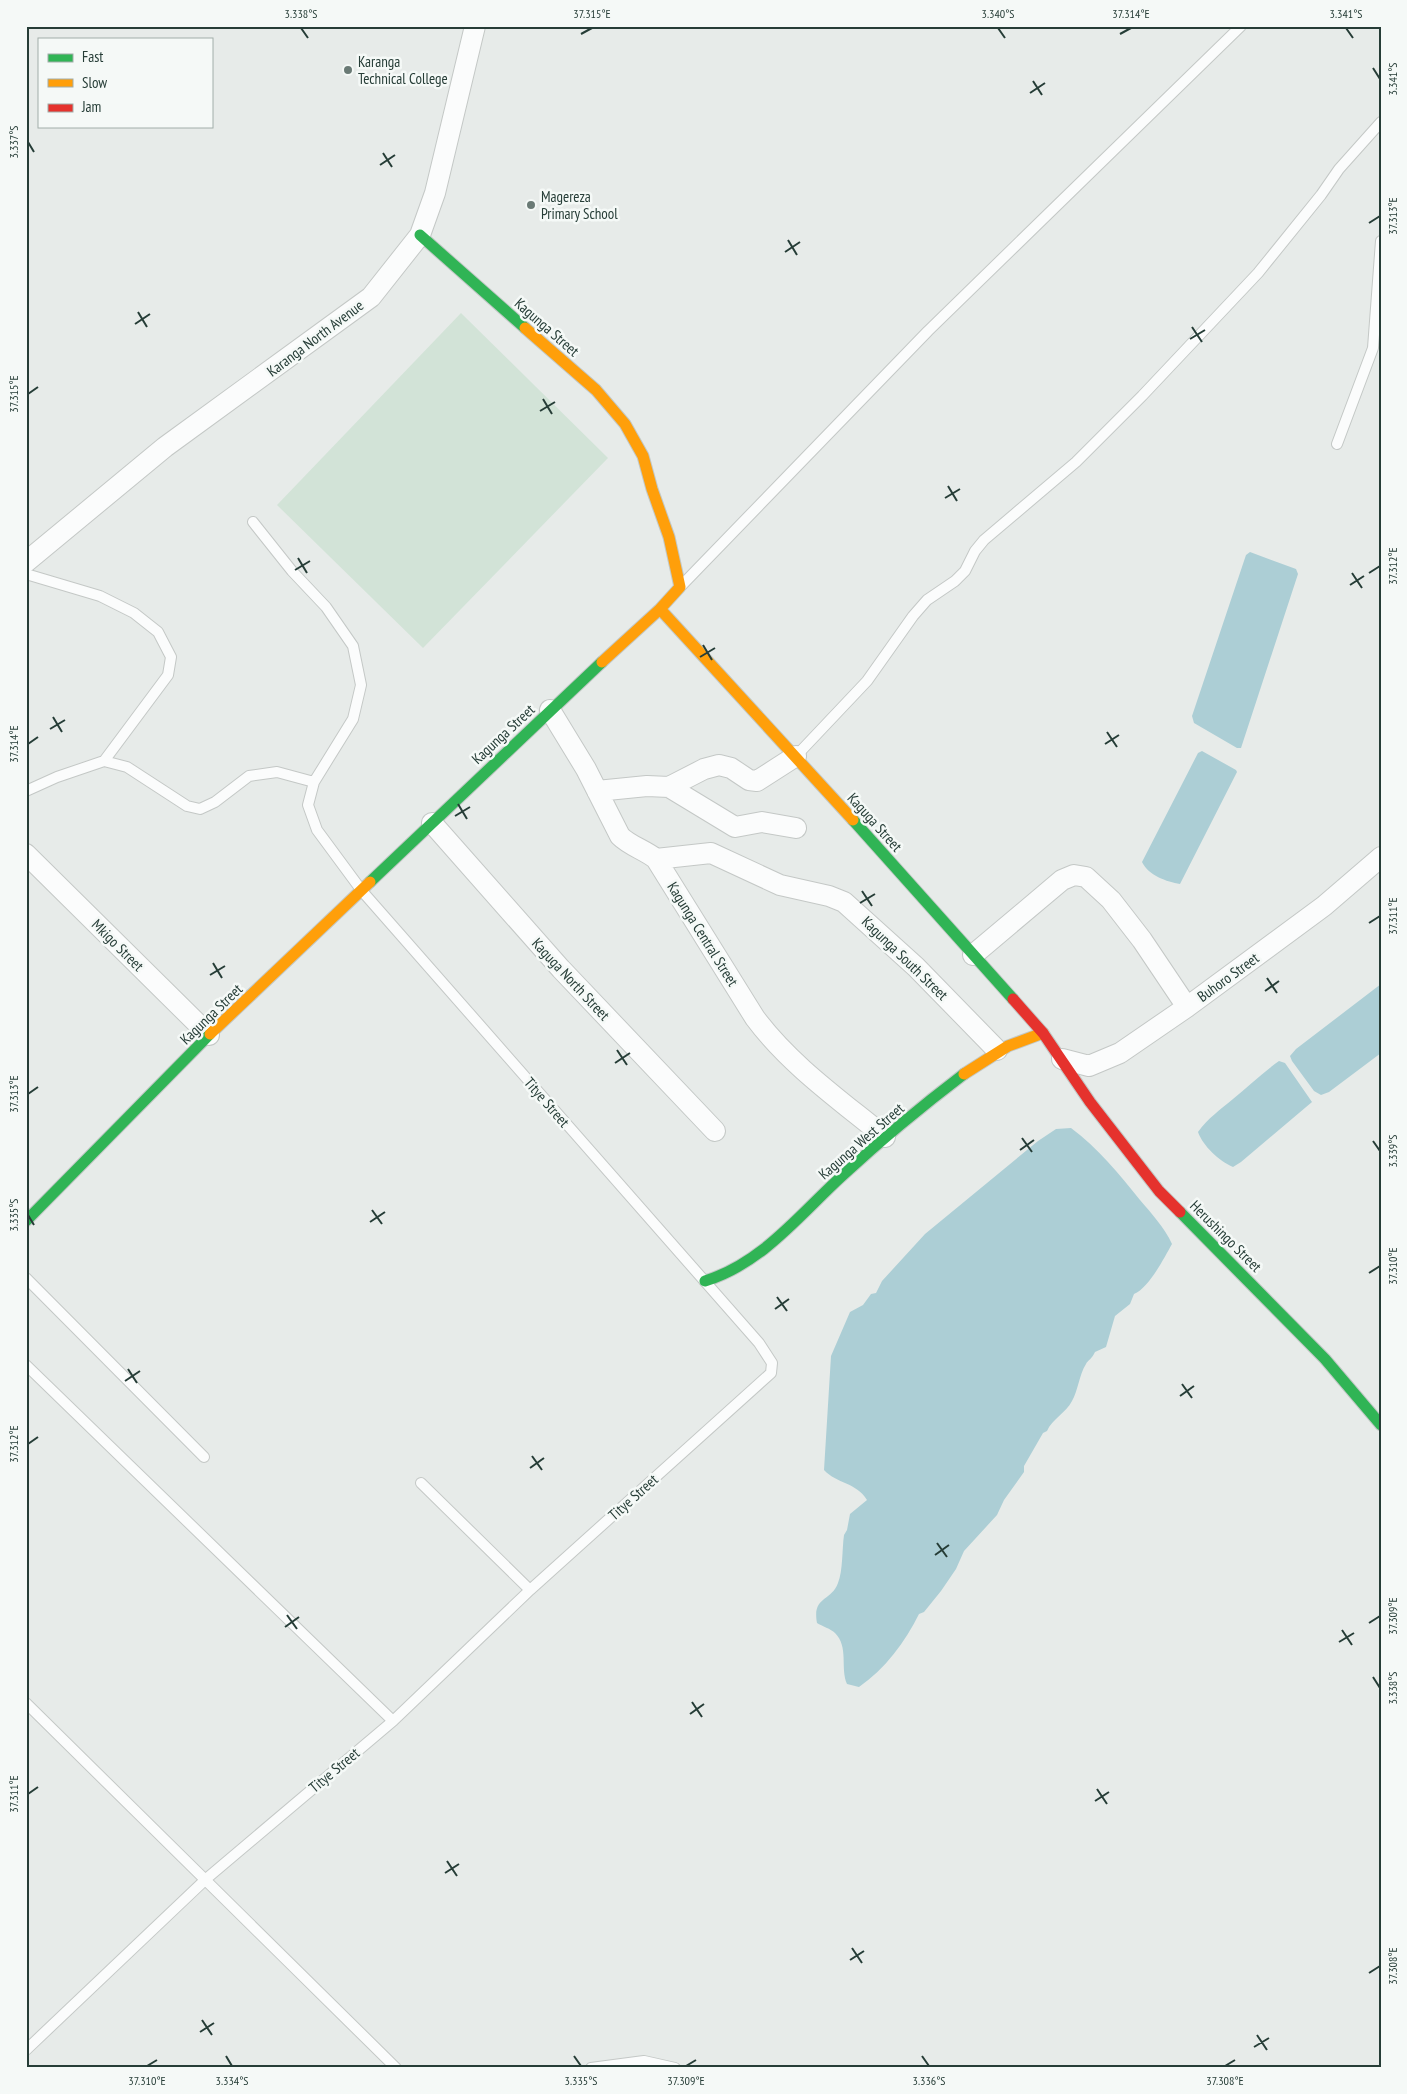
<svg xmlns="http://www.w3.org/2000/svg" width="1407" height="2094" font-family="'PT Sans Narrow',sans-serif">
<rect width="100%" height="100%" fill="#e7ebe9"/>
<path fill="#d2e3d7" d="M461,313l147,145 -185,190 -146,-143z"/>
<path fill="#acced5" d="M1250,552l46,17 2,5 -57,174h-4l-43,-25 -2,-7 54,-161z
M1202,751l34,19 1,2 -57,112c-13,-2 -32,-9 -38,-22l56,-109z
M1381,984v69l-52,39 -8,3 -7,-4 -22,-30 -2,-5 6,-7z
M1279,1061l6,2 27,39 -71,60 -8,5c-14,-6 -30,-21 -35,-35 10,-14 22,-22 35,-33 15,-12 29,-26 46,-38z
M1071,1128c27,20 48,46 69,72 11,13 25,28 32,44 -8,14 -23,44 -38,50l-4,10 -15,12 -9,31 -11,5c-3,7 -7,8 -9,12 -7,11 -8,27 -14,37 -6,12 -20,18 -25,30l-4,2 -19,33v6l-20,28 -7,15 -33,36 -8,18 -15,22 -17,21 -5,2c-14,28 -34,55 -60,73l-12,-3c-7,-16 2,-37 -12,-51 -4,-4 -13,-7 -18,-10 -5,-27 14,-21 21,-40 5,-12 4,-34 6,-48l3,-5 3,-16 17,-14c-11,-18 -30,-16 -43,-30l7,-114 19,-44 13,-7 8,-11 5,-1 6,-12 43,-47 113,-93 18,-12z"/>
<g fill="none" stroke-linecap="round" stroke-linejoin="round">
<defs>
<path id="lane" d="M1337,444l36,-96 8,-107
M26,574l74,22 34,17 24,19 13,25 -3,18 -64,86
M682,585l246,-254 313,-305
M797,755l70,-74 46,-65 14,-16 28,-19 10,-10 10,-20 9,-11 92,-78 66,-66 116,-123 63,-78 18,-26 42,-47
M26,791l31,-14 47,-16 23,6 60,39 13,3 15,-7 34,-26 28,-4 37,10
M26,1278l178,179
M26,1365l367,356
M421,1483l109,107
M26,1703l370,365
M26,2050l180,-171 187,-158 137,-131 241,-217 1,-10 -13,-20 -397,-452 -45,-61 -9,-25 6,-23 39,-63 8,-34 -8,-39 -27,-39 -34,-36 -39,-49
M591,2068l53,-7 31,7"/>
<path id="street" d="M26,562l139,-115 206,-150 49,-62 15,-42 40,-167
M550,710l36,59 34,67c10,10 25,14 36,23l99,159c35,47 85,82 130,119
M669,787l35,-18 15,-4 12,3 18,12 8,1 39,-25
M597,791l50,-5 22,1 66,40 27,-5 34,6
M432,823l129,146 154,162
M26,854l183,181
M656,859l55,-6 69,32 49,11 15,6 72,65 81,83
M973,955l89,-75 12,-5 12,2 25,23 31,40 45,67
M1062,1059l27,7 31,-13 67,-46 137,-101 57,-49"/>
<path id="fast" d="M420,235l105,93
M853,820l160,179
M370,882l232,-220
M1180,1212l145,147 56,66
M26,1221l184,-187
M705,1281c58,-18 95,-67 138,-106 39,-36 79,-69 121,-101"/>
<path id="slow" d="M525,328l71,62 29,34 18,32 9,33 17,48 11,50 -20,22 -58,53
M660,609l193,211
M210,1034l160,-152
M964,1074l44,-28 35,-13"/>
<path id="jam" d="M1013,999l30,34 47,69 69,89 21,21"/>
</defs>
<use href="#lane" stroke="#c4c8c6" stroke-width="12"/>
<use href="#street" stroke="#c4c8c6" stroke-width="22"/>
<use href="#fast" stroke="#c2c8c6" stroke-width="13"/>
<use href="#slow" stroke="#c2c8c6" stroke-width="13"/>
<use href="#jam" stroke="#c2c8c6" stroke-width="13"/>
<use href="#lane" stroke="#fbfcfc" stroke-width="10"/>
<use href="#street" stroke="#fbfcfc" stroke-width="20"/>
<use href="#fast" stroke="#30b455" stroke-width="11"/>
<use href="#slow" stroke="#ff9f0a" stroke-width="11"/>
<use href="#jam" stroke="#e5322d" stroke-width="11"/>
</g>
<path fill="none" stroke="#263d37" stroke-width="2" d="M301,28l7,10M998,28l7,10M1346,28l7,10M581,34l11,-6M1120,34l11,-6M1373,68l7,11M1033,81l9,14M1030,93l15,-10M28,142l6,10M383,153l9,14M380,165l15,-10M1369,223l11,-7M788,240l9,15M785,252l15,-10M138,312l9,15M135,324l15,-10M1192,327l10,15M1190,339l15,-9M28,394l10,-7M543,399l9,15M540,411l15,-9M948,486l9,15M945,498l15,-9M298,558l9,15M295,570l15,-9M1352,573l10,15M1369,573l11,-7M1350,585l14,-9M703,645l9,15M700,657l15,-9M53,717l9,15M50,729l15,-9M1107,732l10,15M28,744l10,-7M1105,744l14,-9M458,804l9,15M455,816l15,-9M862,891l10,15M860,903l15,-9M1369,923l11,-7M213,963l9,15M210,975l15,-9M1267,978l10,15M1265,991l14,-10M617,1050l10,15M615,1063l15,-10M28,1094l10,-7M1022,1138l10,14M1373,1141l7,10M1020,1150l14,-10M372,1210l10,14M28,1215l6,10M370,1222l15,-10M1369,1273l11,-7M777,1297l10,14M775,1309l14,-10M128,1369l9,14M125,1381l15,-10M1182,1384l10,14M1180,1396l14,-10M28,1444l10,-7M532,1456l10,14M530,1468l14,-10M937,1543l10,14M935,1555l14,-10M287,1615l10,14M1369,1623l11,-7M285,1627l14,-10M1342,1630l10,15M1339,1642l15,-9M1373,1677l7,11M692,1702l10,15M690,1714l14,-10M1097,1789l10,15M28,1794l10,-7M1095,1801l14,-9M447,1861l10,15M445,1873l14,-9M852,1948l10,15M850,1960l14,-9M1369,1973l11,-7M202,2020l10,15M200,2032l14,-9M1257,2035l10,15M1254,2047l15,-9M226,2056l6,10M574,2056l7,10M922,2056l7,10M147,2066l10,-6M686,2066l10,-6M1225,2066l10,-6"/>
<g fill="#6a7a75" stroke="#f5f9f7" stroke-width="2">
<circle cx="348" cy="70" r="5"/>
<circle cx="531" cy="205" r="5"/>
</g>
<g text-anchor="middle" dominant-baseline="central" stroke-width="5" stroke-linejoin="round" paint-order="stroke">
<g font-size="15" fill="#263d37" stroke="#f5f9f7" text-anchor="start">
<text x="358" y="61">Karanga<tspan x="358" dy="17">Technical College</tspan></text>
<text x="541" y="196">Magereza<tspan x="541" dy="17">Primary School</tspan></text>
</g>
<g font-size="15" fill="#263d37" stroke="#f5f9f7">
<text transform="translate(547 327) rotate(41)">Kagunga Street</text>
<text transform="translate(315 338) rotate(-37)">Karanga North Avenue</text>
<text transform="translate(503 734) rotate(-43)">Kagunga Street</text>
<text transform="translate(875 822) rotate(48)">Kaguga Street</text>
<text transform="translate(703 934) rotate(58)">Kagunga Central Street</text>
<text transform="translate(118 945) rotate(45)">Mkigo Street</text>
<text transform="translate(905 958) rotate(44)">Kagunga South Street</text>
<text transform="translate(1228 977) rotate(-36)">Buhoro Street</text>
<text transform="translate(571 979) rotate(47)">Kaguga North Street</text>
<text transform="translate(211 1014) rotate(-44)">Kagunga Street</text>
<text transform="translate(547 1102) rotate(49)">Titye Street</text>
<text transform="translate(861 1141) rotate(-41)">Kagunga West Street</text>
<text transform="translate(1226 1236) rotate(45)">Herushingo Street</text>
<text transform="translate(633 1497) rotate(-42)">Titye Street</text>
<text transform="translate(334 1770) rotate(-40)">Titye Street</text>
</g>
</g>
<rect width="1407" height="2094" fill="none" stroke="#f5f9f7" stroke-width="55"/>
<rect x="38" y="38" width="175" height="90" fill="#f5f9f7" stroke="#a2aeaa"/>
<rect x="48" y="54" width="25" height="8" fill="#30b455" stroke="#a2aeaa"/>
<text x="82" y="62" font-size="15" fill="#263d37">Fast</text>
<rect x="48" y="79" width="25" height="8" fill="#ff9f0a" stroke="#a2aeaa"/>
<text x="82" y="88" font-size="15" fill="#263d37">Slow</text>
<rect x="48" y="104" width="25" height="8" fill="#e5322d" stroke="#a2aeaa"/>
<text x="82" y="112" font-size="15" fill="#263d37">Jam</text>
<rect x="28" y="28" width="1352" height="2038" fill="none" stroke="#263d37" stroke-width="2"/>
<g font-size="12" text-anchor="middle" fill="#263d37">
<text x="301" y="18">3.338°S</text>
<text x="592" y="18">37.315°E</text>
<text x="998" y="18">3.340°S</text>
<text x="1131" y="18">37.314°E</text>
<text x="1346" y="18">3.341°S</text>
<text transform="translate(1393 79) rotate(-90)" y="4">3.341°S</text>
<text transform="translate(14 142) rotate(-90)" y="4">3.337°S</text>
<text transform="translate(1393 216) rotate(-90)" y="4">37.313°E</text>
<text transform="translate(14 394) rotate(-90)" y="4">37.315°E</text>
<text transform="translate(1393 566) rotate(-90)" y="4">37.312°E</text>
<text transform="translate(14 744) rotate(-90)" y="4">37.314°E</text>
<text transform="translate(1393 916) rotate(-90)" y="4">37.311°E</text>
<text transform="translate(14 1094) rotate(-90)" y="4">37.313°E</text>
<text transform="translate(1393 1151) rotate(-90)" y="4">3.339°S</text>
<text transform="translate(14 1215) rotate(-90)" y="4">3.335°S</text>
<text transform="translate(1393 1266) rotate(-90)" y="4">37.310°E</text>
<text transform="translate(14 1444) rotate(-90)" y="4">37.312°E</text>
<text transform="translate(1393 1616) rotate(-90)" y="4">37.309°E</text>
<text transform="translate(1393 1688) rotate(-90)" y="4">3.338°S</text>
<text transform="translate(14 1794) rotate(-90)" y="4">37.311°E</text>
<text transform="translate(1393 1966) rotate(-90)" y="4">37.308°E</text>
<text x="147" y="2085">37.310°E</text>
<text x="232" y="2085">3.334°S</text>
<text x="581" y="2085">3.335°S</text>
<text x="686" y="2085">37.309°E</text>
<text x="929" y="2085">3.336°S</text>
<text x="1225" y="2085">37.308°E</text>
</g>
</svg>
